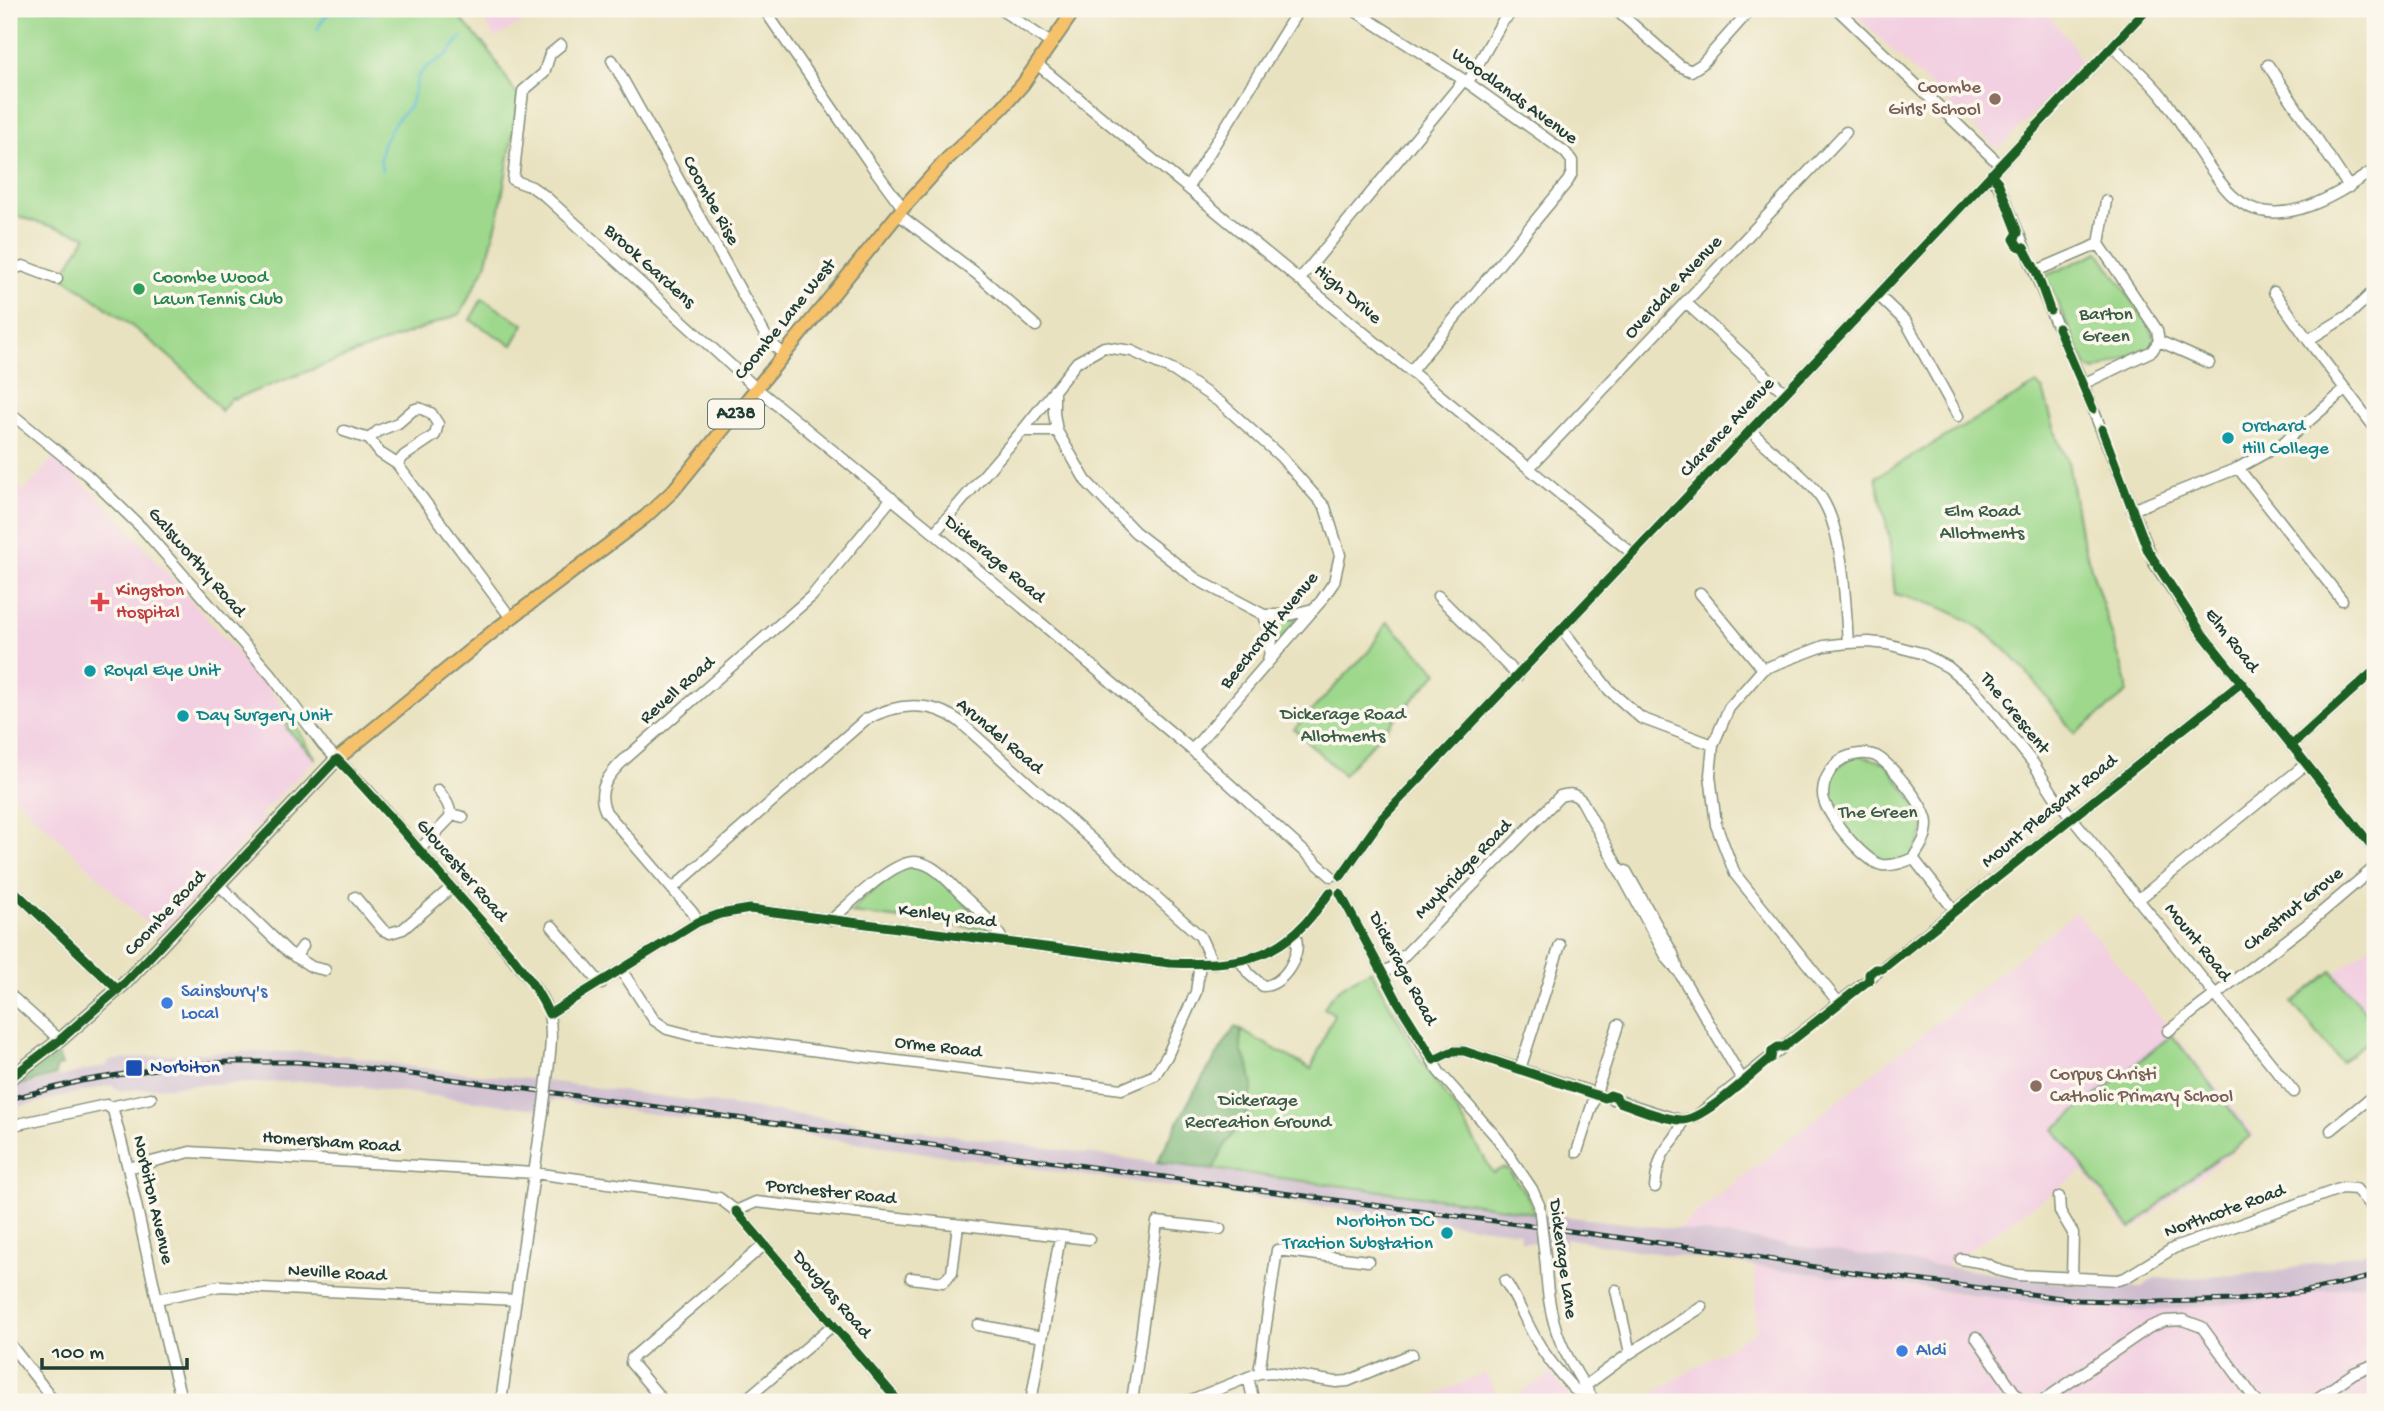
<svg xmlns="http://www.w3.org/2000/svg" width="2384" height="1411" font-family="'Gochi Hand',sans-serif">
<rect width="100%" height="100%" fill="#fbf7ec"/>
<filter id="ink" filterUnits="userSpaceOnUse"><feTurbulence type="fractalNoise" baseFrequency=".0143" numOctaves="2"/><feDisplacementMap in="SourceGraphic" scale="14" xChannelSelector="R" yChannelSelector="G"/><feConvolveMatrix kernelMatrix="1 2 1 2 8 2 1 2 1" color-interpolation-filters="sRGB"/></filter>
<filter id="wash" filterUnits="userSpaceOnUse"><feTurbulence type="fractalNoise" baseFrequency=".00686" numOctaves="4" result="noise"/><feDisplacementMap in="SourceGraphic" scale="28" xChannelSelector="R" yChannelSelector="G"/><feGaussianBlur stdDeviation="1.57" result="paint"/><feColorMatrix in="noise" values="0 0 0 0 0 0 0 0 0 0 0 0 0 0 0 0 0 1.4 0 .05"/><feComposite in="paint" operator="in"/></filter>
<g filter="url(#wash)">
<rect width="100%" height="100%" fill="#e9e2c0"/>
<path fill="#f2cfe1" d="M479,9h68l-52,29z
M1855,9h200l-6,7 21,24 11,23 -77,81 -4,3h-5l-143,-135z
M53,457l54,48 170,193 10,14v17l29,30 -55,55 3,5 -105,116 -150,-144v-312l16,12z
M2076,912l178,222 -57,46 -8,2 -49,44 -12,4 -45,-59 -139,96 -267,-38z
M2375,942v93l-34,28 -46,-58z
M1755,1266l220,30 167,15 134,-11 99,-19v121h-736l117,-71z
M1485,1373l16,29h-81z
M1552,1373l16,21 12,8h-74z"/>
<path fill="#cfbdcf" d="M227,1052h82l39,4 65,11 141,15 793,106 112,13 75,12 143,16 392,55 71,4 16,-10 22,1 97,-7 100,-22v31l-99,19 -134,11 -105,-8 -396,-52 -76,-13 -1,9 -16,-2 -27,-4 -2,-9 -432,-56 -532,-76 -18,9 -221,-28 -124,4 -72,6 -9,-6 -102,24v-20l99,-24v-4l67,-7z"/>
<path fill="#9ed88c" stroke="#5e8a60" stroke-width="2" d="M9,9h443l36,40 31,49 -20,116 -13,51 -26,49 -226,85 -2,-2 -11,14c-42,-55 -103,-95 -159,-135l24,-40 -77,-22z
M2099,252l53,78 3,10 -5,8 -55,23 -8,-4 -42,-91z
M482,299l42,25 -12,21 -42,-25z
M2037,384l6,6 15,51 10,21 12,70 47,151v10l-52,41c-57,-72 -83,-120 -180,-140l-6,-58 -13,-59z
M1298,618l-20,25 -8,-24z
M1387,622l51,50 -95,103 -49,-46 75,-78z
M287,712l29,47 -29,-30z
M1856,754l30,9 41,58 -14,37 -33,7 -53,-56v-34z
M915,865c30,13 53,42 76,65l-140,-17 10,-12 38,-32z
M1371,970l48,88 42,59 32,56 9,-5 6,1 22,31 4,13 -75,-12 -302,-39 37,-70 41,-65 76,42 23,-55 -10,-6c12,-22 26,-26 47,-38z
M2332,971l43,52v12l-34,27 -49,-59z
M2172,1035l79,101 -63,43 -57,50 -77,-100z"/>
<path fill="#7eb878" stroke="#4e7a56" stroke-width="2" d="M1235,1027l6,3v21l8,14 4,22 -8,30 -20,28 -12,25 -56,-8 37,-70z
M54,1052h3l5,13 -6,3v7l-47,13v-3z"/>
<g fill="none" stroke-linecap="round" stroke-linejoin="round">
<path stroke="#55bbd3" stroke-width="2.5" d="M317,30c12,-26 20,-16 43,-16 9,0 19,-2 28,-5
M382,170l-2,-12 3,-15 12,-21 15,-16 8,-29 6,-8 24,-15 13,-17"/>
</g>
</g>
<g filter="url(#ink)">
<g fill="none" stroke-linecap="round" stroke-linejoin="round">
<defs>
<path id="minor" d="M764,9l105,153 34,46
M1000,9l52,35
M1352,9l112,71 101,72 7,9v12l-4,8 -157,190
M1615,9l65,57 11,5 11,-7 49,-55
M1837,9l163,156
M561,45l-11,9 -6,19 -21,18 -10,89 19,7 13,9 211,192 178,145 258,217 139,126
M2112,46c17,17 39,34 53,54 21,29 38,62 61,89 43,50 107,9 149,-20
M612,60l156,280 15,14
M1038,65l595,489
M2268,65l81,122
M1468,82l34,-60 13,-13
M1991,174l11,18 48,118 33,74 71,179 47,69 174,218
M1188,187l111,-178
M898,214l79,60 59,52
M9,270l14,-4 34,13
M2036,271l63,-27
M1300,279l164,-199
M2274,292l34,48 67,88
M1878,295l28,27 52,94
M1685,302l100,91
M2308,340l41,-25 26,-25
M2159,341l50,22
M2083,384l69,-33 7,-10 -2,-11 -58,-86 7,-43
M1054,390v23l3,18
M9,412l78,63 55,53 130,148 51,69 43,43 140,162c13,17 38,44 43,65 4,18 1,38 -1,56
M1750,430c21,22 48,39 67,62 27,32 28,109 31,151
M344,431l25,8 11,14 17,11 114,154
M1022,431h35l29,50 49,51 61,47 68,36h25l24,-6
M369,439l9,-8 20,-8 15,-13 6,-2 12,5 7,11 -3,11 -31,21 -7,8
M1529,468l317,-336
M2238,468l104,132
M2132,510l106,-42 45,-25 62,-53
M934,533l88,-102 55,-69 27,-15 28,4 42,20 47,32 59,53 45,51 15,48 -6,27 -13,19 -129,149
M1700,593l63,76
M1438,596l80,80
M1264,615l8,25 -4,22
M1562,629l47,61 32,28 72,27
M2291,746l84,-76
M451,814l12,3
M420,849l30,-31c2,-11 -6,-20 -12,-28
M1913,858c7,-11 14,-20 14,-34 0,-17 -36,-60 -51,-68 -11,-5 -32,-1 -40,8 -7,7 -13,18 -13,29 -2,17 42,70 59,72 11,1 21,-2 31,-7l42,53
M1626,871l47,83 6,18 64,109
M1341,876l41,-58 447,-471 318,-338
M218,884l70,68 24,15 13,3
M9,886l109,104
M672,889l193,-169c31,-17 65,-20 94,1l241,215 13,28
M1340,893l58,109 41,70 59,67 34,50 7,16
M355,897l28,33 7,3 13,-4 48,-41
M2139,899l166,-134
M831,920c18,-15 61,-60 85,-58 17,1 32,19 44,31 16,15 33,28 43,48
M698,922l-5,-9 -87,-101c-11,-22 3,-38 19,-53l187,-163 80,-98
M552,926l49,58
M295,957l8,-11
M1240,960l9,14 14,12c21,0 40,-33 32,-51
M622,971l32,49 13,9 23,6 432,54 33,-14 12,-19 29,-64 4,-28
M1384,972l9,-5 167,-171c10,-3 14,-3 22,5l85,157 12,14
M9,994l51,46
M1839,1003l-104,-129 -19,-49 -6,-50 3,-30 16,-37 34,-39 61,-23 24,-3 21,-1 18,2 34,9 27,14 26,22 59,74 22,34 239,295
M549,1014l149,-92 22,-8 30,-5 420,54c78,3 114,-4 160,-71
M2168,1031l141,-108 66,-56
M1434,1060l19,-9h11l205,66 13,3 13,-3 546,-434
M1520,1069l40,-124
M110,1107l41,-9
M9,1126l97,-21 7,5 15,58 39,177 15,57
M2331,1130l44,-36
M1577,1152l41,-127
M128,1168l62,-16 344,21 185,25 17,13 163,191
M1655,1187c1,-11 3,-22 8,-33 7,-12 18,-20 19,-34
M2059,1197l1,14 13,22 -1,45
M736,1211l20,-9 333,37
M1961,1259l23,4 17,8 17,4 100,5 7,-2 49,-30 168,-60 14,1 13,15 6,3
M1546,1266c2,60 17,88 49,136
M911,1278l32,4 9,-9 6,-48
M1505,1281c13,19 20,40 32,60 10,18 24,34 38,49l13,1
M1616,1290l14,63
M157,1299l63,-13 296,14
M978,1325l64,12
M1976,1337l45,65
M9,1343l46,59
M1259,1373l18,-123 91,11
M1248,1377l4,17 -1,8
M1585,1386l45,-33 72,-46
M501,1402l42,-290
M664,1402l-33,-39 1,-5 132,-113
M743,1402l90,-77
M1031,1402l29,-165
M1132,1402l25,-180 63,7
M1186,1402l73,-29 14,-1 63,10 12,-1 64,-27
M2041,1402l109,-75 15,-6 18,-1 19,7 55,75
M2312,1402l42,-29 21,-9"/>
<path id="major" d="M9,1079l51,-39 65,-57 212,-224 158,-129 150,-113 28,-26 230,-283 44,-49 55,-51 21,-24 52,-75"/>
</defs>
<use href="#minor" stroke="#84907a" stroke-width="13"/>
<use href="#major" stroke="#84907a" stroke-width="16"/>
<use href="#minor" stroke="#fff" stroke-width="10"/>
<use href="#major" stroke="#f5c16b" stroke-width="12"/>
<defs>
<path id="rail" d="M9,1099l72,-18 93,-15 53,-4h70l59,5 163,21 718,99 484,64 106,18 251,31 77,2 83,-2 65,-8 72,-16"/>
</defs>
<use href="#rail" stroke="#1f3d34" stroke-width="5"/>
<use href="#rail" stroke="#fbf7ec" stroke-width="2.5" stroke-dasharray="8" stroke-linecap="butt"/>
<defs>
<path id="minor-bridge" d="M543,1112l5,-41
M1539,1205l7,61"/>
</defs>
<use href="#minor-bridge" stroke="#84907a" stroke-width="13" stroke-linecap="butt"/>
<use href="#minor-bridge" stroke="#fff" stroke-width="10"/>
<defs>
<path id="cycleway" d="M1991,174l7,8 20,51 -4,6 4,7 6,2 12,23 14,39
M2058,328l35,81
M2102,429l46,122 53,81 174,218
M2291,746l84,-76
M1341,876l41,-58 447,-471 318,-338
M9,886l109,104
M1340,893l58,109 36,58 19,-9h11l141,47 5,-3 6,2 3,5c18,6 45,18 63,18 22,0 70,-47 89,-62l1,-7 6,-4h6l85,-67v-6l6,-5h7l4,-3 355,-283
M9,1079l51,-39 65,-57 212,-224c43,43 81,90 121,136 32,37 71,74 91,119l149,-92 22,-8 30,-5 420,54c78,3 114,-4 160,-71
M736,1211l163,191"/>
</defs>
<use href="#cycleway" stroke="#fbf7ec" stroke-width="13"/>
<use href="#cycleway" stroke="#1b5e20" stroke-width="9"/>
</g>
</g>
<g fill="#8d6e63" stroke="#fbf7ec" stroke-width="2.5">
<circle cx="1995" cy="99" r="7"/>
<circle cx="2036" cy="1086" r="7"/>
</g>
<circle fill="#2e9e5b" stroke="#fbf7ec" stroke-width="2.5" cx="139" cy="289" r="7"/>
<g fill="#0f9aa8" stroke="#fbf7ec" stroke-width="2.5">
<circle cx="2228" cy="438" r="7"/>
<circle cx="90" cy="671" r="7"/>
<circle cx="183" cy="716" r="7"/>
<circle cx="1447" cy="1233" r="7"/>
</g>
<path fill="#e0444e" stroke="#fbf7ec" stroke-width="2.5" d="M96.5 591.5h7v7h7v7h-7v7h-7v-7h-7v-7h7z"/>
<g fill="#3f7fe0" stroke="#fbf7ec" stroke-width="2.5">
<circle cx="167" cy="1003" r="7"/>
<circle cx="1902" cy="1351" r="7"/>
</g>
<rect fill="#1a4fb4" stroke="#fbf7ec" stroke-width="2.5" x="125" y="1059" width="18" height="18" rx="3.5"/>
<g text-anchor="middle" dominant-baseline="central" stroke-width="7" stroke-linejoin="round" paint-order="stroke">
<rect fill="#fbf7ec" stroke="#61756b" stroke-width="2" x="708" y="399.5" width="56" height="29" rx="5"/>
<g font-size="18" font-weight="bold" fill="#1f3d34">
<text x="736" y="414">A238</text>
</g>
<g font-size="19" fill="#785e54" stroke="#fbf7ec" text-anchor="end">
<text x="1981" y="88">Coombe<tspan x="1981" dy="22">Girls' School</tspan></text>
<text x="2050" y="1075" text-anchor="start">Corpus Christi<tspan x="2050" dy="22">Catholic Primary School</tspan></text>
</g>
<g font-size="19" fill="#1f3d34" stroke="#fbf7ec">
<text transform="translate(1514 97) rotate(36)">Woodlands Avenue</text>
<text transform="translate(710 201) rotate(61)">Coombe Rise</text>
<text transform="translate(649 267) rotate(42)">Brook Gardens</text>
<text transform="translate(1674 288) rotate(-47)">Overdale Avenue</text>
<text transform="translate(1347 295) rotate(40)">High Drive</text>
<text transform="translate(786 320) rotate(-51)">Coombe Lane West</text>
<text transform="translate(1728 428) rotate(-47)">Clarence Avenue</text>
<text transform="translate(994 560) rotate(40)">Dickerage Road</text>
<text transform="translate(196 563) rotate(49)">Galsworthy Road</text>
<text transform="translate(1270 631) rotate(-51)">Beechcroft Avenue</text>
<text transform="translate(2231 641) rotate(52)">Elm Road</text>
<text transform="translate(678 691) rotate(-41)">Revell Road</text>
<text transform="translate(2014 714) rotate(51)">The Crescent</text>
<text transform="translate(999 737) rotate(40)">Arundel Road</text>
<text transform="translate(2050 812) rotate(-39)">Mount Pleasant Road</text>
<text transform="translate(1464 870) rotate(-46)">Muybridge Road</text>
<text transform="translate(461 871) rotate(49)">Gloucester Road</text>
<text transform="translate(2294 910) rotate(-39)">Chestnut Grove</text>
<text transform="translate(166 914) rotate(-47)">Coombe Road</text>
<text transform="translate(947 917) rotate(7)">Kenley Road</text>
<text transform="translate(2197 943) rotate(51)">Mount Road</text>
<text transform="translate(1402 969) rotate(62)">Dickerage Road</text>
<text transform="translate(938 1048) rotate(7)">Orme Road</text>
<text transform="translate(331 1143) rotate(4)">Homersham Road</text>
<text transform="translate(831 1193) rotate(6)">Porchester Road</text>
<text transform="translate(152 1200) rotate(77)">Norbiton Avenue</text>
<text transform="translate(2225 1212) rotate(-20)">Northcote Road</text>
<text transform="translate(1562 1259) rotate(82)">Dickerage Lane</text>
<text transform="translate(337 1274) rotate(3)">Neville Road</text>
<text transform="translate(831 1295) rotate(49)">Douglas Road</text>
</g>
<g font-size="19" fill="#27864d" stroke="#fbf7ec" text-anchor="start">
<text x="153" y="278">Coombe Wood<tspan x="153" dy="22">Lawn Tennis Club</tspan></text>
</g>
<g font-size="19" fill="#385c46" stroke="#fbf7ec">
<text x="2106" y="315">Barton<tspan x="2106" dy="22">Green</tspan></text>
<text x="1982" y="512">Elm Road<tspan x="1982" dy="22">Allotments</tspan></text>
<text x="1343" y="715">Dickerage Road<tspan x="1343" dy="22">Allotments</tspan></text>
<text x="1878" y="813">The Green</text>
<text x="1258" y="1101">Dickerage<tspan x="1258" dy="22">Recreation Ground</tspan></text>
</g>
<g font-size="19" fill="#0d838f" stroke="#fbf7ec" text-anchor="start">
<text x="2242" y="427">Orchard<tspan x="2242" dy="22">Hill College</tspan></text>
<text x="104" y="671">Royal Eye Unit</text>
<text x="197" y="716">Day Surgery Unit</text>
<text x="1433" y="1222" text-anchor="end">Norbiton DC<tspan x="1433" dy="22">Traction Substation</tspan></text>
</g>
<g font-size="19" fill="#be3a42" stroke="#fbf7ec" text-anchor="start">
<text x="116" y="591">Kingston<tspan x="116" dy="22">Hospital</tspan></text>
</g>
<g font-size="19" fill="#366cbe" stroke="#fbf7ec" text-anchor="start">
<text x="181" y="992">Sainsbury's<tspan x="181" dy="22">Local</tspan></text>
<text x="1916" y="1351">Aldi</text>
</g>
<g font-size="19" fill="#164399" stroke="#fbf7ec" text-anchor="start">
<text x="150" y="1068">Norbiton</text>
</g>
</g>
<rect width="2384" height="1411" fill="none" stroke="#fbf7ec" stroke-width="35"/>
<path d="M42 1358v10h145v-10" fill="none" stroke="#1f3d34" stroke-width="3.5"/>
<text x="52" y="1358" font-size="21" fill="#1f3d34" stroke="#fbf7ec" stroke-width="5" paint-order="stroke">100 m</text>
</svg>
